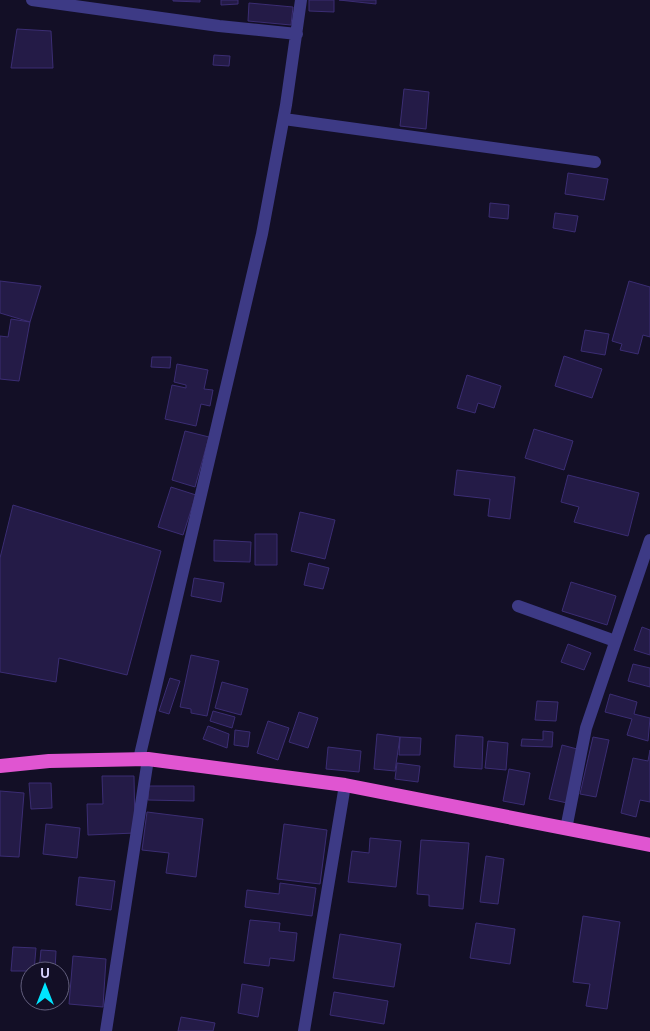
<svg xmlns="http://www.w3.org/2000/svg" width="650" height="1031" font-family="'DM Sans',sans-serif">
<rect width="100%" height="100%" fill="#130f26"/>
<path fill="#241b47" stroke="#3b2d73" d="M173,0h27v2l-27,-1z
M221,0h17v4l-17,1z
M309,0h25v12l-25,-1z
M339,0h37v4z
M249,3l44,4 -2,18 -43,-4z
M17,29l34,2 2,37h-42z
M214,55l16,1 -1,10 -16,-1z
M404,89l25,3 -3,37 -26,-3z
M568,173l40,6 -4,21 -39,-6z
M490,203l19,2 -1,14 -19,-2z
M555,213l23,3 -3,16 -22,-4z
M0,281l41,5 -11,36 -30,-9z
M629,281l21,6v50l-7,-2 -5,19 -18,-4 2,-6 -10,-3z
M11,319l19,3 -11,59 -19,-2v-43l8,1z
M585,330l24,4 -4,21 -24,-4z
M564,356l38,13 -10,29 -37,-12z
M152,357h19l-1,11 -19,-1z
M177,364l31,6 -4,19 9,1 -3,16 -9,-2 -5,22 -31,-7 7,-34 14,3v-3l-12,-3z
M467,375l34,11 -7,22 -16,-5 -3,10 -18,-5z
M534,429l39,12 -9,29 -39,-12z
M185,431l24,6 -14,50 -23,-7z
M457,470l58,7 -5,42 -22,-3 2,-17 -36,-4z
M568,475l71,18 -11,43 -54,-14 5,-15 -18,-5z
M171,487l25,8 -13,40 -25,-8z
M13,505l148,46 -34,124 -68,-17 -3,24 -56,-10v-114z
M300,512l35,8 -10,39 -34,-8z
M255,534h22v31h-22z
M214,540l37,2 -1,20 -36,-1z
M309,563l20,5 -6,21 -19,-4z
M194,578l30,5 -3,19 -30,-6z
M571,582l45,14 -9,29 -45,-14z
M642,627l8,3v25l-16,-5z
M568,644l23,9 -7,17 -23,-8z
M191,655l28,6 -12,55 -16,-3v-4l-11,-2z
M633,664l17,4v19l-22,-6z
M170,678l10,3 -11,33 -10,-3z
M222,682l26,7 -7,26 -26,-7z
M610,694l27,8 -3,12 16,4 -2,23 -21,-6 5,-16 -27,-7z
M537,701l21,1 -2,19 -21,-1z
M213,711l22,6 -3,11 -22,-7z
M299,712l19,6 -10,30 -19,-6z
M268,721l21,7 -11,32 -21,-7z
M208,726l21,8 -2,14 -24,-9z
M235,730l15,2 -2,15 -14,-2z
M543,731l10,1 -1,15 -31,-1 1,-7 21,1z
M377,734l23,3 -5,34 -21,-2z
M456,735l27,2 -1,32 -28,-2z
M400,737l21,1 -1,17h-21z
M593,737l16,3 -13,57 -16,-3z
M488,741l20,2 -2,27 -21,-2z
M562,745l19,5 -14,53 -18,-4z
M328,747l33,4 -2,21 -33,-3z
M650,750v52l-10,-2 -4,17 -15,-4 12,-55 15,3z
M397,763l23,3 -2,16 -23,-3z
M509,769l21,4 -6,32 -21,-4z
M102,776h32l1,57 -47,2 -1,-31h16z
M29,783h22l1,25 -21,1z
M149,786h45v15l-46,-1z
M0,791l24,2 -5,64 -19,-1z
M147,812l56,7 -7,58 -30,-4 3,-20 -27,-3z
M46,824l34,4 -3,30 -34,-4z
M284,824l43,6 -7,54 -43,-5z
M370,838l31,3 -5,46 -48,-5 4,-31 17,2z
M421,840l48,3 -6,66 -34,-3v-11l-12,-1z
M486,856l18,3 -6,45 -18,-2z
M79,877l36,4 -4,29 -35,-5z
M280,883l36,5 -4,28 -67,-9 2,-17 32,4z
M583,916l37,6 -13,87 -21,-3 4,-22 -17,-2z
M250,920l30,3 -1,8 18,2 -3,28 -24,-3 -1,8 -25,-3z
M476,923l39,6 -5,35 -40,-6z
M340,934l61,10 -7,43 -61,-9z
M13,947l23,1 -2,23h-23z
M41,950l15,1 -1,20h-16z
M73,956l33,3 -3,48 -34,-3z
M242,984l21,4 -5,29 -20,-4z
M334,992l54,9 -4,23 -54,-9z
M181,1017l34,6 -2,8h-35z"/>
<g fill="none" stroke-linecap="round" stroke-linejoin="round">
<path stroke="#3d3a85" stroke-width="12" d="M32,0l187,26 78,8
M284,119l311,43
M518,606l97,35
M139,759l123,-525 24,-129 15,-105
M566,829l20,-101 64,-188
M106,1031l42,-272
M304,1031l41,-246"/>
<path stroke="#e055d1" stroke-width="14" d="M0,766l49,-5 99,-2 197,26 305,60"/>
</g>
<g transform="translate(45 986)"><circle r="24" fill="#130f26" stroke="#625e7d"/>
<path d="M0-4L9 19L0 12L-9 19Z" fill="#00e5ff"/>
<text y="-8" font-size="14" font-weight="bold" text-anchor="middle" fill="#d9d4ff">U</text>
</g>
</svg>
